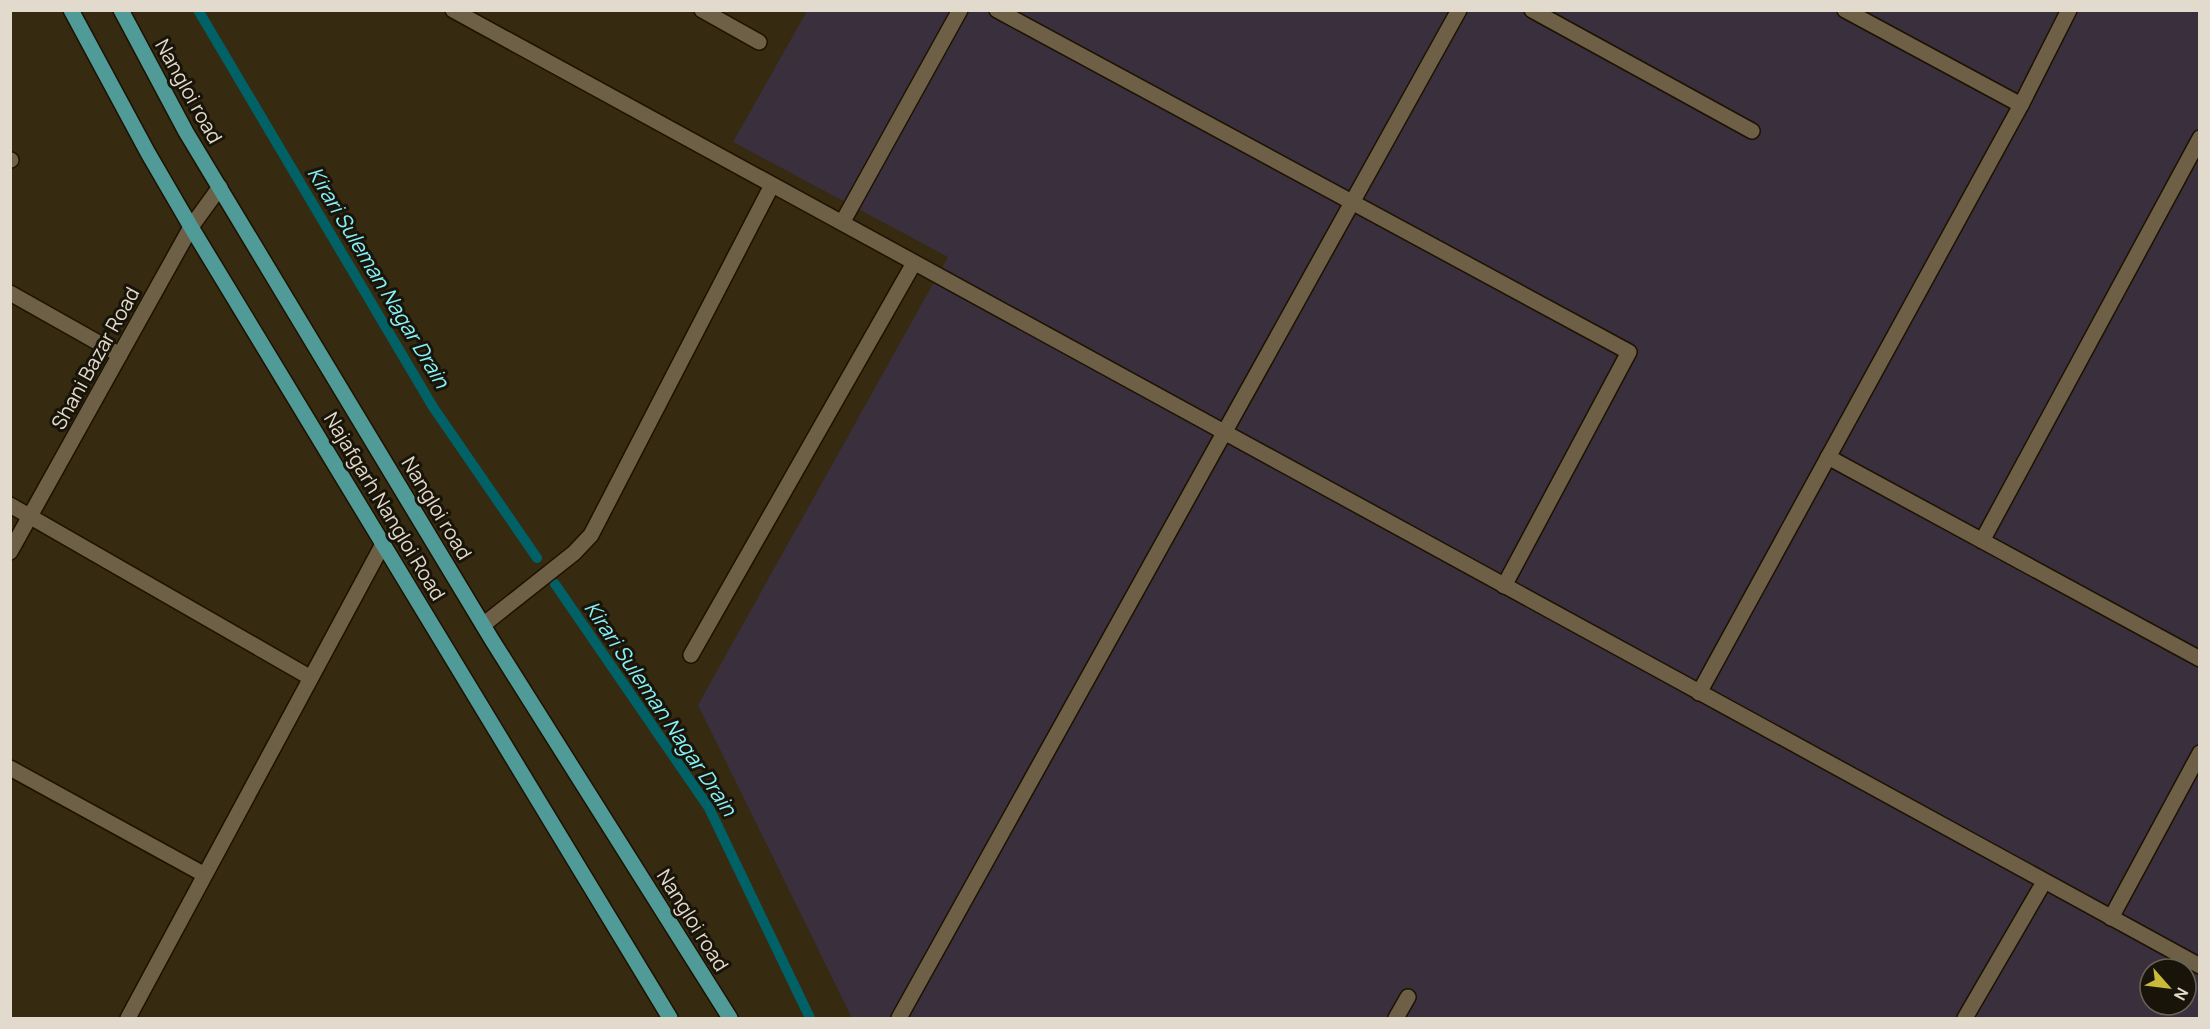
<svg xmlns="http://www.w3.org/2000/svg" width="2210" height="1029" font-family="Manrope,sans-serif">
<rect width="100%" height="100%" fill="#362a11"/>
<path fill="#3a2f3d" fill-rule="evenodd" d="M807,11h1392v1007h-1347l-154,-313 250,-448 -215,-115zM2150,969h36v36h-36z"/>
<g fill="none" stroke-linecap="round" stroke-linejoin="round">
<path stroke="#006267" stroke-width="10" d="M198,10l235,397 104,151
M555,584l154,224 101,210"/>
<defs>
<path id="service" d="M997,10l632,342 -125,234
M1532,10l220,121
M1845,10l176,95
M1828,457l372,202
M1982,541l218,-403
M483,625l91,-72 17,-18 181,-350
M691,655l223,-392
M2111,918l89,-165
M1396,1018l12,-21
M1965,1018l79,-136"/>
<path id="minor" d="M453,10l1747,956
M702,10l57,32
M10,160h1
M842,223l118,-213
M10,293l110,62
M10,505l301,173
M10,552l181,-325 29,-40
M1699,693l322,-588 48,-95
M10,768l195,107
M128,1018l255,-474
M899,1018l560,-1008"/>
<path id="primary" d="M71,10l77,143 43,74 479,791
M121,10l65,122 306,508 238,378"/>
</defs>
<use href="#service" stroke="#1d1200" stroke-width="18"/>
<use href="#minor" stroke="#1d1200" stroke-width="18"/>
<use href="#primary" stroke="#1d1200" stroke-width="18"/>
<use href="#service" stroke="#6d6046" stroke-width="15"/>
<use href="#minor" stroke="#6d6046" stroke-width="15"/>
<use href="#primary" stroke="#509b98" stroke-width="15"/>
</g>
<g text-anchor="middle" dominant-baseline="central" stroke-width="6" stroke-linejoin="round" paint-order="stroke">
<g font-size="20" fill="#e2dacc" stroke="#191409">
<text transform="translate(189 91) rotate(61)">Nangloi road</text>
<text transform="translate(95 358) rotate(-61)">Shani Bazar Road</text>
<text transform="translate(385 506) rotate(59)">Najafgarh Nangloi Road</text>
<text transform="translate(437 508) rotate(59)">Nangloi road</text>
<text transform="translate(693 920) rotate(58)">Nangloi road</text>
</g>
<g font-size="21" font-style="italic" fill="#85f2fa" stroke="#191409">
<text transform="translate(379 277) rotate(59)">Kirari Suleman Nagar Drain</text>
<text transform="translate(661 708) rotate(56)">Kirari Suleman Nagar Drain</text>
</g>
</g>
<rect width="2210" height="1029" fill="none" stroke="#e2dacc" stroke-width="24"/>
<g transform="translate(2168 987) rotate(118)"><circle r="28" fill="#191409" stroke="#696357" stroke-width="1.5"/>
<path d="M0-4.5L10 22L0 15L-10 22Z" fill="#caba39"/>
<text y="-9" font-size="16" font-weight="bold" text-anchor="middle" fill="#e2dacc">N</text>
</g>
</svg>
